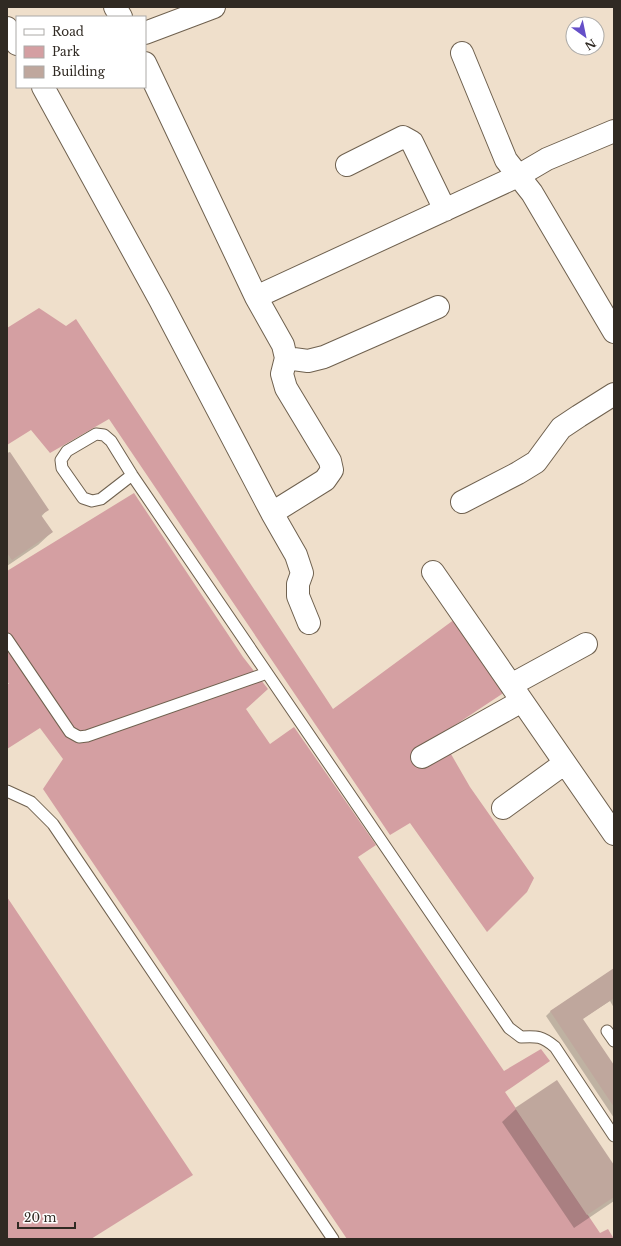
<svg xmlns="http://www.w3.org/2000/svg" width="621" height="1246" font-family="'Libre Baskerville',serif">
<rect width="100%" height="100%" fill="#efdfcb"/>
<path fill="#d49fa2" d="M39,308l27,18 10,-7 257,390 122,-90 50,73 -65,43 30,52 64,91 -7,14 -40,40 -77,-109 -20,12 -281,-416 -59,34 -19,-23 -24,15v-117z
M134,493l109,164 25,32 -22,20 24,35 24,-17 82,118 -18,12 146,214 37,-22 9,12 -45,31 95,141 8,-4 6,10h-267l-304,-450 20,-30 -23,-31 -33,21v-65h2l-2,-3v-110z
M7,897l186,278 -102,64h-84z"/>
<path fill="#0003" d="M7,455l40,55 -6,7 11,15 -14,13 -31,21z
M614,969v39l-4,-7 -28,18 32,48v51l-68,-102 5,-5z
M516,1109l98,58v34l-40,27 -72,-106z"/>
<path fill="#bfa79d" d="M10,452l39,58 -8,5 12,17 -41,28 -5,-7v-100z
M614,968v30l-31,21 31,46v42l-64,-96z
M557,1080l57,85v32l-27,18 -72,-107z"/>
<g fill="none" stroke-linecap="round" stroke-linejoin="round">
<defs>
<path id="service" d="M132,475l-31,24 -9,2 -9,-3 -21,-30 -1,-8 6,-9 29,-17 8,1 7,6 21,34 377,553 12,9c16,-1 21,-1 34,10l59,89
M7,639l63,93 9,5 8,-1 180,-63
M7,791l24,11 22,22 280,415
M607,1031l7,10"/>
<path id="minor" d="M115,7l6,10
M7,28l10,16
M145,33l69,-26
M462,53l44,107 26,33 82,139
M145,63l111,234 27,48 3,13 -4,16 4,14 44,73 2,9 -7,10 -53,33
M43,87l117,213 112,213 24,42 6,18 -4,11v12l11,27
M347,165l56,-28 9,5 33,68
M256,297l262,-121 29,-17 67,-28
M286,358l22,3 16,-4 114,-50
M462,502l56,-29 18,-11 25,-34 18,-12 35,-22
M433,572l181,262
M511,685l75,-41
M422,757l100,-56
M503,808l62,-45"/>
</defs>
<use href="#service" stroke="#6f614f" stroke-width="13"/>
<use href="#minor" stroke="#6f614f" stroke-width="24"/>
<use href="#service" stroke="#fff" stroke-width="11"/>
<use href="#minor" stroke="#fff" stroke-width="22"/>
</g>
<rect width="621" height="1246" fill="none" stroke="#302a23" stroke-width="16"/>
<rect x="16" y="16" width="130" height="72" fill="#ffffff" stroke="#acaaa7"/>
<rect x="24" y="29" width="20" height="6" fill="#ffffff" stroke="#acaaa7"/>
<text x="52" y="36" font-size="12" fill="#302a23">Road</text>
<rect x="24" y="46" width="20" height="12" fill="#d49fa2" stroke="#acaaa7"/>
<text x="52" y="56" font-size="12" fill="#302a23">Park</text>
<rect x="24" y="66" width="20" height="12" fill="#bfa79d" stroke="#acaaa7"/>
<text x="52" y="76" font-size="12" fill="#302a23">Building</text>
<g transform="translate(585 36) rotate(147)"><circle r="19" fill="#ffffff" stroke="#acaaa7"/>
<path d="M0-3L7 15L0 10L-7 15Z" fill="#654fc8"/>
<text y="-6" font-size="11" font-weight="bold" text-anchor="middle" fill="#302a23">N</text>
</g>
<path d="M18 1222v6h57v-6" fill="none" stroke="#302a23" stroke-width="2"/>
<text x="24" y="1222" font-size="12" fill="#302a23" stroke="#ffffff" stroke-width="3" paint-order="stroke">20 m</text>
</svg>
